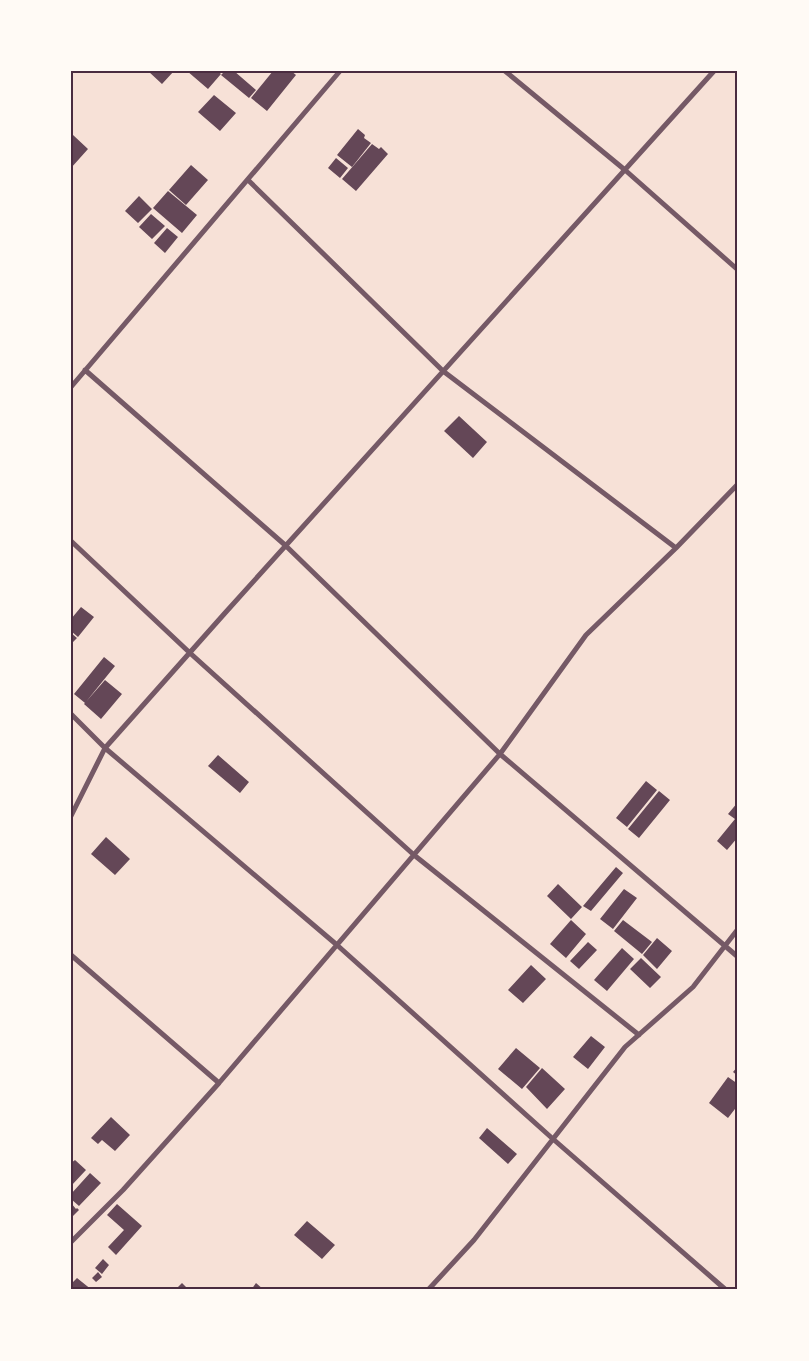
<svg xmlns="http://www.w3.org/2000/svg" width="809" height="1361" font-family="Mulish,sans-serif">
<rect width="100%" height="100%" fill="#f7e1d7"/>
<path fill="#644757" d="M148,71h26l-12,13z
M187,71h31l3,3 -13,15z
M225,71h9l22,19 -7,8 -28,-23z
M273,71h18l5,4 -29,36 -16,-13z
M214,95l22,18 -16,18 -22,-19z
M358,129l7,6 -1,3 7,5 -19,24 -15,-12z
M73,135l15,14 -17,19v-31z
M372,144l7,5 2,-2 7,7 -32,37 -14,-12z
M336,158l12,10 -8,10 -12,-10z
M191,165l17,15 -22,25 -17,-15z
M168,191l29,24 -15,18 -29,-25z
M139,196l13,13 -14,14 -13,-12z
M151,214l14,12 -13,13 -13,-12z
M167,228l11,9 -13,16 -11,-10z
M459,416l28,26 -14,16 -29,-27z
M81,607l13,10 -16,20 -7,-6v-12z
M71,633l6,5 -6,6z
M104,657l11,9 -30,37 -11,-9z
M105,680l17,14 -21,25 -17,-15z
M218,755l31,27 -9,11 -32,-27z
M646,781l11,9 -30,37 -11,-9z
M659,791l11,9 -31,38 -11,-9z
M738,802v35l-11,13 -10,-9 18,-22 -7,-5z
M106,837l24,22 -15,16 -24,-21z
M616,867l7,6 -32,38 -8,-5z
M558,884l24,23 -11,12 -24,-23z
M624,889l13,9 -24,31 -13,-10z
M571,920l15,14 -20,24 -16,-14z
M623,920l29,22 -10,12 -28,-23z
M657,938l15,13 -15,18 -14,-14z
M588,942l9,8 -18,19 -9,-8z
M622,948l12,11 -27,32 -13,-11z
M641,958l20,19 -11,11 -20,-19z
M531,965l15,14 -23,24 -15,-13z
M591,1036l14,11 -17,22 -15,-12z
M516,1048l24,20 -18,21 -24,-20z
M738,1066v10l-5,-4z
M542,1068l23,21 -18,20 -21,-22z
M728,1077l10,7v21l-10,13 -19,-15z
M111,1117l19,18 -15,16 -13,-11 -4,4 -7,-6z
M487,1128l30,26 -9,10 -29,-26z
M75,1160l11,10 -15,16v-23z
M90,1173l11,10 -22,23 -8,-7v-5z
M71,1203l5,6 1,-1 2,2 -8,8z
M117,1204l25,22 -26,29 -8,-8 16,-17 -17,-15z
M307,1221l28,24 -13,14 -28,-24z
M103,1259l6,6 -7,9 -7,-6z
M98,1272l4,5 -6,5 -4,-4z
M77,1278l15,12h-21v-6z
M182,1283l4,4 -3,3h-3l-2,-3z
M256,1283l8,7h-13z"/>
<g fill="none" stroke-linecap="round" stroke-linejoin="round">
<path stroke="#755966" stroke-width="5" d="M505,71l120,99 113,100
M248,180l195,191 233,177
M85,370l200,175 215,209 238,203
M71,387l269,-316
M71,541l119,112 224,202 225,180
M71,714l34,34 232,197 216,194 173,151
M71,816l34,-68 120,-135 489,-542
M71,955l148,128
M71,1242l52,-52 96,-107 281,-329 86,-119 90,-87 62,-64
M428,1290l46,-50 151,-193 68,-60 45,-58"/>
</g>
<rect width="809" height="1361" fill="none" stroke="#fffaf5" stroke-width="145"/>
<rect x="72" y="72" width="664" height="1216" fill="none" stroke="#4a2c40" stroke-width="2"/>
</svg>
